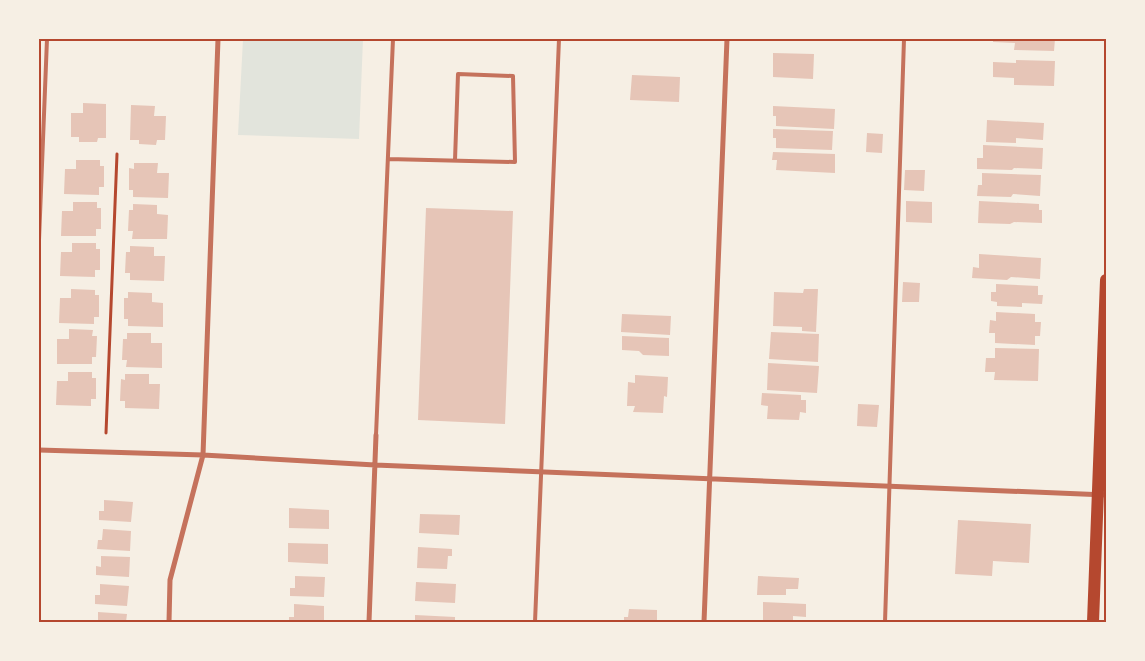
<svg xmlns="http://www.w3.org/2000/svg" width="1145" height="661" font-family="Overpass,sans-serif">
<rect width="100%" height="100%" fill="#f6efe4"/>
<path fill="#e2e4dc" d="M243,39h120l-4,100 -121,-4z"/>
<path fill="#e6c5b7" d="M993,39h62l-1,12 -40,-1 1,-7 -22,-1z
M773,53l41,1 -1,25 -40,-2z
M1016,60l39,1 -1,25 -40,-1v-7l-21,-1v-15l23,1z
M632,75l48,2 -1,25 -49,-2z
M83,103l23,1v34h-8l-1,4h-18v-5h-8v-24h12z
M131,105l24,1 -1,10h12l-1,24h-8l-1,5 -17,-1v-4h-9z
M773,106l62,3 -1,20 -58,-3v-10h-3z
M987,120l57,3 -1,17 -27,-2v5l-30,-1z
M773,129l60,2 -1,19 -56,-2v-10h-3z
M867,133l16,1 -1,19 -16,-1z
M983,145l60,3 -1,21 -28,-1 -2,2 -35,-1v-11h6z
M773,152l62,2v19l-59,-3 1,-10h-5z
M76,160h24v6h4v21h-5v8l-35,-1 1,-25h11z
M134,163h24l-1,10h12l-1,25 -35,-1v-7h-4v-22l5,1z
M905,170h20l-1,21 -20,-1z
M982,173l59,2 -1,21 -27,-2 -2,3 -34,-1 1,-11h4z
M906,201l26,1v21l-26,-1z
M979,201l60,3v6h3v13l-28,-1 -4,2 -32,-1z
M73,202h24v6h4v21h-5v7h-35l1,-25h11z
M133,204l24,1v9l11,1 -1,24h-35l1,-8h-5l1,-21h4z
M426,208l87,3 -8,213 -87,-4z
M72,243h24v6h4v21h-5v7l-35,-1 1,-24h11z
M130,246l24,1v9h11l-1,25 -34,-1v-7h-5l1,-21h4z
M979,254l62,4 -1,21 -29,-2 -4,3 -35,-2 1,-11 6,1z
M903,282l17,1 -1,19h-17z
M996,284l42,2v9h5l-1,9 -20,-1v4l-25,-1v-4l-6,-1v-9h5z
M71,289l24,1v5h4v22h-5v7l-35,-1 1,-25h11z
M804,289h14l-2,43 -14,-1v-4l-29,-1 1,-34 29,1z
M128,292l24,1v9l11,1v24l-35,-1v-7h-4v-21h4z
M996,312l39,2v8h6l-1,14h-5v9l-40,-2v-10h-6l1,-13 6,1z
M622,314l49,2 -1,19 -49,-3z
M69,329l24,1 -1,6h5l-1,21h-4v7h-35v-25h12z
M771,332l48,2 -1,28 -49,-3z
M127,333h24v10h11v25l-36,-1 1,-7h-5l1,-21h4z
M622,336l47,2v18l-26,-1 -4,-4 -17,-1z
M995,348l44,1 -1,32 -44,-1 1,-8h-10l1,-14h9z
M768,363l51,3 -2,27 -50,-3z
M68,372h24v6h4v21h-5v7l-35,-1 1,-24h11z
M125,374h24v10h11l-1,25 -34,-1v-7h-5l1,-22 4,1z
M635,375l33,2 -1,20 -3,-1 -1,17 -30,-1 2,-6h-8l1,-24 7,1z
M762,393l39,2v5h5v13l-6,-1 -1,8 -32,-1 1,-13 -7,-1z
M858,404l21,1 -2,22 -20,-1z
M104,500l29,2 -2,20 -32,-2v-9h5z
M289,508l40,2v19l-40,-1z
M420,514l40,1 -1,20 -40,-2z
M958,520l73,4 -2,39 -36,-2 -1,15 -37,-2z
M103,529l28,2 -1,20 -33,-2 1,-9h4z
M288,543l40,1v20l-40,-2z
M418,547l34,2v7h-4l-1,13 -30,-1z
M101,556l29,1 -1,20 -33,-2v-9l5,1z
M295,576l30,1 -1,20 -34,-1v-8h5z
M758,576l41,2 -1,11h-12v6h-29z
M416,582l40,2 -1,19 -40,-2z
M100,584l29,2 -2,20 -32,-2v-9h5z
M763,602l43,2v13l-13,-1v5l-30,-1z
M294,604l30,2v16h-35v-5h5z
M629,609l28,1v12h-33v-5h4z
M98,612l29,2 -1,8h-28z
M415,615l40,2v5h-40z"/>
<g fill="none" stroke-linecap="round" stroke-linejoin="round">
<path stroke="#b5482f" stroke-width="3" d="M106,433l11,-279"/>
<path stroke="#c5725c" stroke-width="4" d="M388,159l127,3 -2,-86 -55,-2 -3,86
M39,240l8,-201
M376,435l17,-396
M535,622l24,-583
M885,622l19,-583"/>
<path stroke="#c5725c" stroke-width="5" d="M39,450l164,5 172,10 731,30
M169,622l1,-42 33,-125 15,-416
M369,622l7,-187
M704,622l23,-583"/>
<path stroke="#b5482f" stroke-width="12" d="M1093,622l13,-342"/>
</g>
<rect width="1145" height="661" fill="none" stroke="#f6efe4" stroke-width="80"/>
<rect x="40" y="40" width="1065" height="581" fill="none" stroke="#b5482f" stroke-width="2"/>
</svg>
